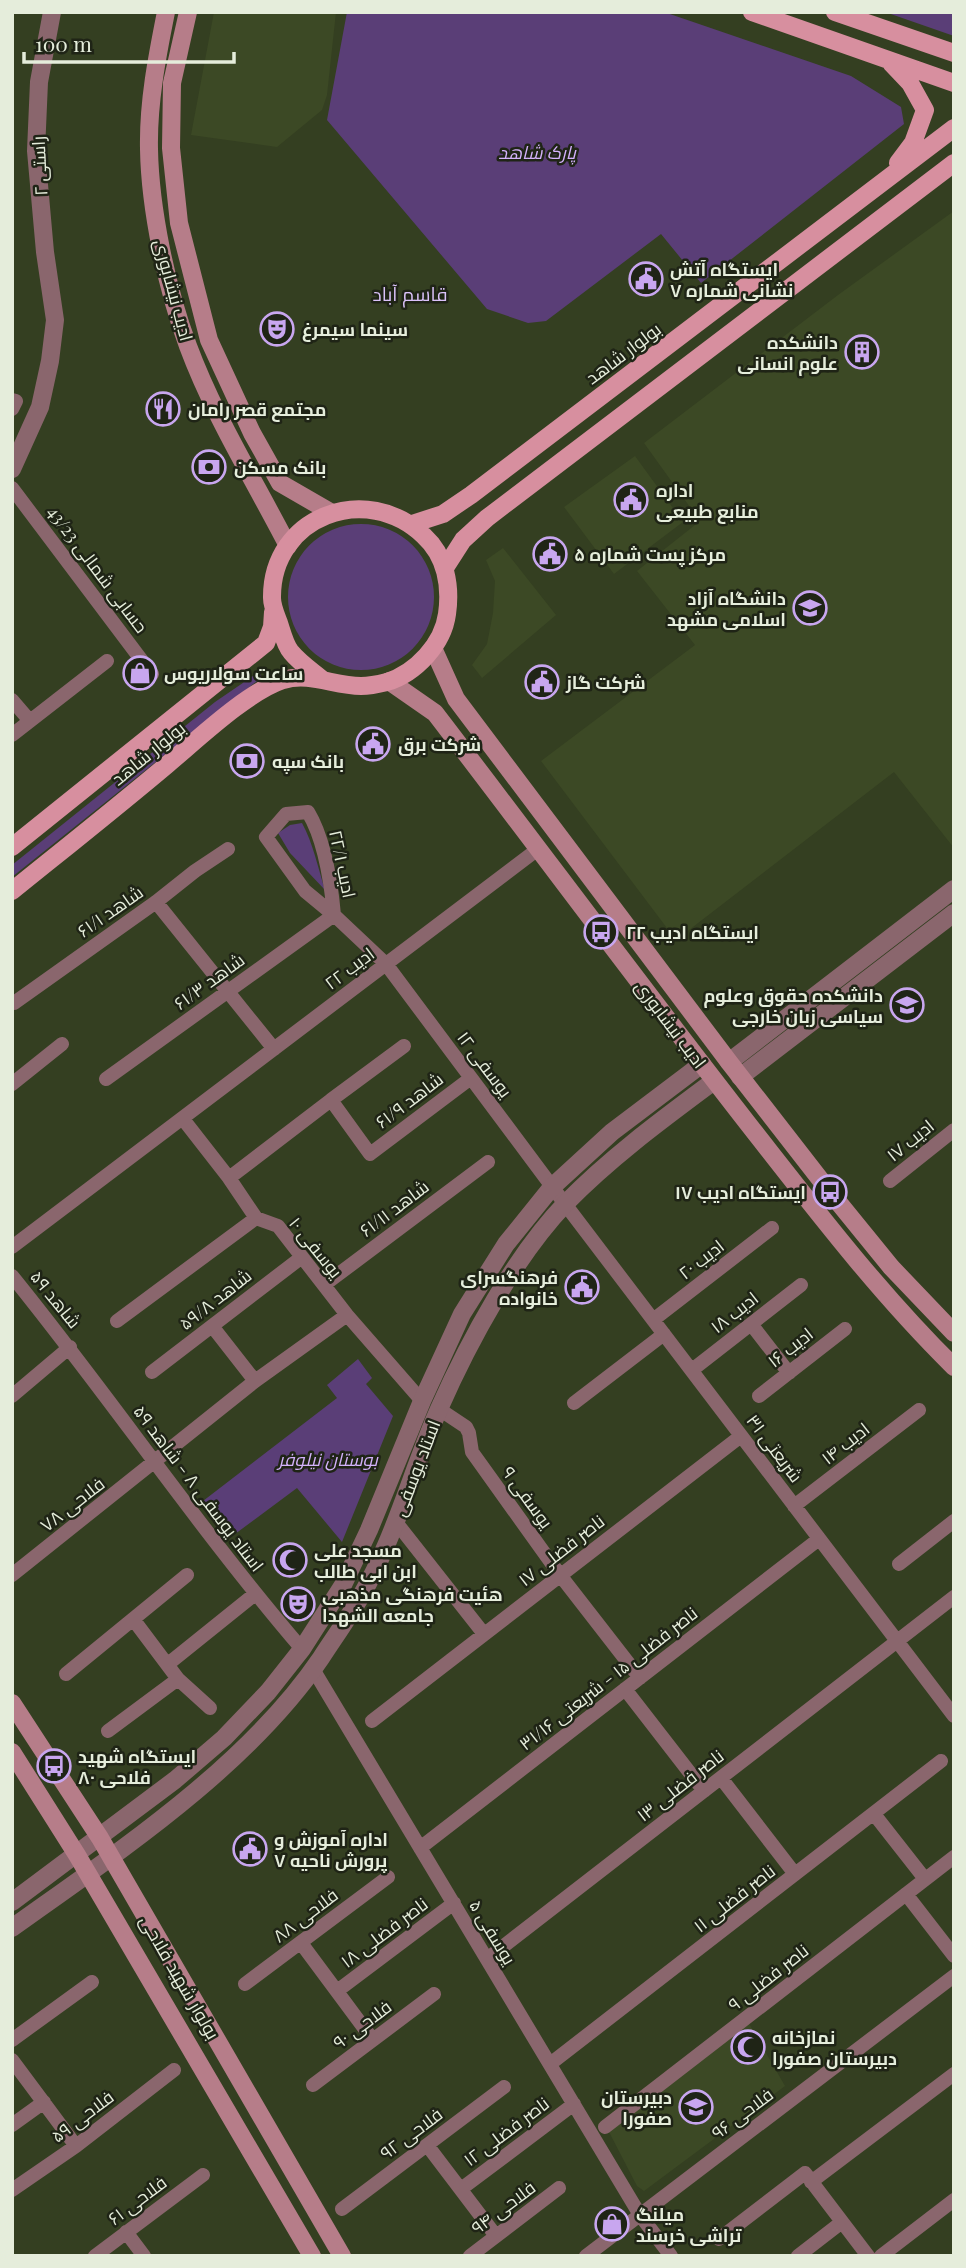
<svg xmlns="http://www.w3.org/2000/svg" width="966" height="2268" font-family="'Playfair Display',Cairo,serif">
<rect width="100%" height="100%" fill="#343f21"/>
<path fill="#3c4925" d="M214,12h122l-9,83 -5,15 -45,37 -86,-12z
M954,211v637l-60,-76 -218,168 -135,-179 154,-116 -58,-74 63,-50 -56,-78 194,-148z
M635,456l48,66 -69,52 -50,-67z
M503,548l53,67 -74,63 -10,-13 15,-21 6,-31 2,-32 -9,-21z
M747,2020l38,66 -141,105 -7,-5 -30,-58z"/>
<path fill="#5a3e77" d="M347,12h317l187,64 50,31 3,17 -203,159 -40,-49 -115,87 -18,2 -41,-14 -160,-189z
M885,12h69v24z
M288 597a73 73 0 1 1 146 0a73 73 0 1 1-146 0Z
M259,672l3,5 -250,200v-12l203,-163z
M302,823c11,20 16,45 23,67l-35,-37 -12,-20 12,-8z
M358,1359l14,19 -6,6 27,32 -51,126 -45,-54 -66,49 -28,-36 134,-103 -10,-13z"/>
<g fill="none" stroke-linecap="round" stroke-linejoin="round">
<path stroke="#8a666d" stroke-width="14" d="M12,400l4,1 -4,8
M12,488l140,186
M12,700l18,21
M12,735l95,-74
M156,902l118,147
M14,1003l142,-101 39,-31 33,-22
M106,1079l228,-164c-3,-33 -9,-75 -26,-103l-22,2 -20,23 39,54 29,24 52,49 179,240 389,512
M12,1084l50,-40
M331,1100l73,-54
M183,1119l46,59 27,40 22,8 69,89 75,86
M229,1178l102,-78 39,54 101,-76
M890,1181l64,-51
M12,1247l526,-398
M12,1276c99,122 187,253 290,373
M324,1285l164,-123
M653,1320l119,-92
M117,1321l139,-103
M751,1324l38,49
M212,1326l43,55
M692,1370l109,-85
M152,1372l150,-115
M12,1396l58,-49
M759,1396l86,-67
M574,1403l90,-69
M439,1409l27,18 3,6 3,19 88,123 80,103
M794,1506l125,-96
M395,1521l89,113
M899,1564l55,-43
M12,1575l243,-194 92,-66
M133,1619l45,60 32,29
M168,1664l87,-70
M313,1669l327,546 31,41
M66,1674l121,-99
M625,1689l79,102
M372,1721l369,-285
M108,1731l70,-52
M721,1778l74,96
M874,1814l51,65
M420,1848l399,-309
M906,1894l48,62
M301,1943l72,97
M487,1959l467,-362
M245,1984l143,-107
M337,1991l117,-88
M12,2040l80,-58
M12,2060l64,86
M550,2064l391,-303
M313,2085l121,-91
M12,2125l32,-23
M605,2127l349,-270
M427,2145l69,91
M811,2182l143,-108
M461,2189l113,-85
M12,2190l64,-44 98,-76
M342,2209l162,-122
M126,2232l18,24
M719,2239l86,-66 63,83
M95,2256l108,-81
M470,2256l89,-68
M586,2256l368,-280
M798,2256l44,-34
M881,2256l73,-56"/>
<path stroke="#8a666d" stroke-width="18" d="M12,469l28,-62 10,-46 5,-41 -10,-68 -9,-101 3,-69 13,-70
M729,1062l225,-173
M740,1077l214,-164
M12,1902l163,-122 49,-42 44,-46 34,-43 41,-64 26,-55 53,-129 40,-87 44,-70 46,-57 60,-55 90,-68
M12,1928c106,-76 235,-161 309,-270 13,-20 28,-41 40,-62 34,-58 51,-126 78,-187 30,-68 76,-153 127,-206 45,-46 97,-84 148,-122"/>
<path stroke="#b67d89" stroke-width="18" d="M166,12c-9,45 -18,91 -17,137 1,60 18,141 39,197 26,70 66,134 100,200
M188,12l-16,71 -1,65 8,75 30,117 43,93 28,50 52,30
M433,648l23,51 273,363 101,130 61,75 63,66
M389,681l46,32c105,137 208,276 314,412 66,84 129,167 205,242
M12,1703l88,135 242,418
M12,1752l65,103 235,401"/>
<path stroke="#d78f9f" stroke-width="18" d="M752,12l202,71
M835,12l119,41
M891,63l19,20 15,27 -12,33 -15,20
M412,524l31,-10 28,-19 483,-367
M445,568l18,-28 24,-22 467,-355
M12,847l254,-204 6,-16 1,-15
M12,891c52,-42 105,-84 156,-127 30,-25 79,-72 115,-84 27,-8 51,6 78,6 8,0 18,-2 26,-4 29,-9 56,-38 60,-68 4,-28 -1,-58 -23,-78 -57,-55 -153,-20 -152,62 0,8 4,17 7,25 3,9 6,22 12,29 9,11 21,19 32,28"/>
</g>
<defs>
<symbol id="civic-ring" viewBox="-11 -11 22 22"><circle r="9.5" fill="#1f2416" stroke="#c8a6ef" stroke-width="1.5"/><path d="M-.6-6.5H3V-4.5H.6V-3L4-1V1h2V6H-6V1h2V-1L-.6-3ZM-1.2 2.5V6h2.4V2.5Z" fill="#c8a6ef"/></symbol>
<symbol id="theatre-ring" viewBox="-11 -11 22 22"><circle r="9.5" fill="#1f2416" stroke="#c8a6ef" stroke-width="1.5"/><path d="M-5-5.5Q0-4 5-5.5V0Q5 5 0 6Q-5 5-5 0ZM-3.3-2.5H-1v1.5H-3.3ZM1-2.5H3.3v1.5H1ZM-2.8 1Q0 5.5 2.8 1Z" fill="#c8a6ef"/></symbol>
<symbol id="building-ring" viewBox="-11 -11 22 22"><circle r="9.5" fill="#1f2416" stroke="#c8a6ef" stroke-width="1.5"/><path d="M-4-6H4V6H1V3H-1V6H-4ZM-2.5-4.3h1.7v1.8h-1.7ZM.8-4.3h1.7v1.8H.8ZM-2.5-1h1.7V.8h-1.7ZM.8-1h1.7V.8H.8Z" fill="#c8a6ef"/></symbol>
<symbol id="restaurant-ring" viewBox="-11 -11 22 22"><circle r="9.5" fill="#1f2416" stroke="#c8a6ef" stroke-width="1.5"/><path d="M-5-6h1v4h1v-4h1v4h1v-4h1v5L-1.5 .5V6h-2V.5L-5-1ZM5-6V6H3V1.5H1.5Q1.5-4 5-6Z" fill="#c8a6ef"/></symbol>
<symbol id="bank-ring" viewBox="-11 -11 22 22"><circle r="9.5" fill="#1f2416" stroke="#c8a6ef" stroke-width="1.5"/><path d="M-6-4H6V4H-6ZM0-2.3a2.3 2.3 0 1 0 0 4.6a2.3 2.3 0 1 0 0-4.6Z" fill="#c8a6ef"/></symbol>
<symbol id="university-ring" viewBox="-11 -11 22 22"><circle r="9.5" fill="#1f2416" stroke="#c8a6ef" stroke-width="1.5"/><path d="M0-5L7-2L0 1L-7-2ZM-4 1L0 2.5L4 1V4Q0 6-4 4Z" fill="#c8a6ef"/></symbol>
<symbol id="shop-ring" viewBox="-11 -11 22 22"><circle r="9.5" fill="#1f2416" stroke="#c8a6ef" stroke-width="1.5"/><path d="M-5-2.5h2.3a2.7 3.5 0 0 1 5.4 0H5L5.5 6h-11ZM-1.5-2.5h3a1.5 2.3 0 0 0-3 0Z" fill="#c8a6ef"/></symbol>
<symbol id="bus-ring" viewBox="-11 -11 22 22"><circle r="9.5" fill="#1f2416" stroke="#c8a6ef" stroke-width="1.5"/><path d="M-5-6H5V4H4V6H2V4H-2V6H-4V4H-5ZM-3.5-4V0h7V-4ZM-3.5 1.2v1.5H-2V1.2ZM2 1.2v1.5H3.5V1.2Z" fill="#c8a6ef"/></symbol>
<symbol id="mosque-ring" viewBox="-11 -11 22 22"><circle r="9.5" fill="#1f2416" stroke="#c8a6ef" stroke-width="1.5"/><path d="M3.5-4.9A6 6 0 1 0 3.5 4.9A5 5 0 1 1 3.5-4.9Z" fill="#c8a6ef"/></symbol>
<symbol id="school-ring" viewBox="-11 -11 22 22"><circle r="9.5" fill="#1f2416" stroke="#c8a6ef" stroke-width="1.5"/><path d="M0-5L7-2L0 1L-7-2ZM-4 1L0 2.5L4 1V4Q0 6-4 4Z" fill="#c8a6ef"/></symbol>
</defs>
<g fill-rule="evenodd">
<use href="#civic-ring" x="627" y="260" width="38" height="38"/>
<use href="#theatre-ring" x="258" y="310" width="38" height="38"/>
<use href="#building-ring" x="843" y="333" width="38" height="38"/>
<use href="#restaurant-ring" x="144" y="390" width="38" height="38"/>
<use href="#bank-ring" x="190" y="448" width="38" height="38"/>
<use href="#civic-ring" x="612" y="481" width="38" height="38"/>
<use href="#civic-ring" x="531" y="535" width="38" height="38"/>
<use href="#university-ring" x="791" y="589" width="38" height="38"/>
<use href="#shop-ring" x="121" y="654" width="38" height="38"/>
<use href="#civic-ring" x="523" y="663" width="38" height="38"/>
<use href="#civic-ring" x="354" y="725" width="38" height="38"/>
<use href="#bank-ring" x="228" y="742" width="38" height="38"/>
<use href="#bus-ring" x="582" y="913" width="38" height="38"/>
<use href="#university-ring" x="888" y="986" width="38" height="38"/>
<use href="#bus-ring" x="811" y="1173" width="38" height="38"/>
<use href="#civic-ring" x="563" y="1268" width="38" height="38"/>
<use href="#mosque-ring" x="271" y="1541" width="38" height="38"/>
<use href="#theatre-ring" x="279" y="1585" width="38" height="38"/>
<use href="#bus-ring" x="35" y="1747" width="38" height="38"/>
<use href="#civic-ring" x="231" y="1830" width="38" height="38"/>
<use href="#mosque-ring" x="729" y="2028" width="38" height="38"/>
<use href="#school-ring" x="677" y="2088" width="38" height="38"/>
<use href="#shop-ring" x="593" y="2205" width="38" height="38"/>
</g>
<g text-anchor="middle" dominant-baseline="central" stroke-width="5" stroke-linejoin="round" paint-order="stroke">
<g font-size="18" font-style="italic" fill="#d4b2fc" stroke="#1f2416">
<text x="537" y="152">پارک شاهد</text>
<text x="328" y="1459">بوستان نیلوفر</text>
</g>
<g font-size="18" fill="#e5eddb" stroke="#1f2416">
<text transform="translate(39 166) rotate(-93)">راستی ۲</text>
<text transform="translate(174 290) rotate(75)">ادیب نیشابوری</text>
<text transform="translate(623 353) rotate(-37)">بولوار شاهد</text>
<text transform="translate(98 569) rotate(53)">حسابی شمالی 43/23</text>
<text transform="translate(148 753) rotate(-39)">بولوار شاهد</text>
<text transform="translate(343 864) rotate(78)">ادیب ۲۲/۱</text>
<text transform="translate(110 911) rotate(-35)">شاهد ۶۱/۱</text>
<text transform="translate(349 968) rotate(-37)">ادیب ۲۲</text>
<text transform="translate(209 981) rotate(-36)">شاهد ۶۱/۳</text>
<text transform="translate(671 1024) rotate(53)">ادیب نیشابوری</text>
<text transform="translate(485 1064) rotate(53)">یوسفی ۱۲</text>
<text transform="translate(409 1100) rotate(-37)">شاهد ۶۱/۹</text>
<text transform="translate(910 1140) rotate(-39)">ادیب ۱۷</text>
<text transform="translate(394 1208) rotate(-37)">شاهد ۶۱/۱۱</text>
<text transform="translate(316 1247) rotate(51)">یوسفی ۱۰</text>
<text transform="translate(701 1259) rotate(-38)">ادیب ۲۰</text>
<text transform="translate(56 1299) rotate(51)">شاهد ۵۹</text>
<text transform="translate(215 1299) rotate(-38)">شاهد ۵۹/۸</text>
<text transform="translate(734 1312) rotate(-38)">ادیب ۱۸</text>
<text transform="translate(790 1347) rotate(-38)">ادیب ۱۶</text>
<text transform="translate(845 1443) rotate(-38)">ادیب ۱۴</text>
<text transform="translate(775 1448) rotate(53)">شریعتی ۳۱</text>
<text transform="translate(416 1468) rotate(-69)">استاد یوسفی</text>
<text transform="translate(199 1488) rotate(53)">استاد یوسفی ۸ - شاهد ۵۹</text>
<text transform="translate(528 1497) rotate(54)">یوسفی ۹</text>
<text transform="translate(72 1504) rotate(-38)">فلاحی ۷۸</text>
<text transform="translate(561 1550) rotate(-38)">ناصر فضلی ۱۷</text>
<text transform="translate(608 1678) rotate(-38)">ناصر فضلی ۱۵ - شریعتی ۳۱/۱۶</text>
<text transform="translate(680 1785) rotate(-38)">ناصر فضلی ۱۳</text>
<text transform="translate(734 1898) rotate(-38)">ناصر فضلی ۱۱</text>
<text transform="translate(305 1915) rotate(-37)">فلاحی ۸۸</text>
<text transform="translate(384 1932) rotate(-37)">ناصر فضلی ۱۸</text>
<text transform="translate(493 1932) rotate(59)">یوسفی ۵</text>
<text transform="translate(180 1977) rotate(60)">بولوار شهید فلاحی</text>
<text transform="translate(768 1977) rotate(-38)">ناصر فضلی ۹</text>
<text transform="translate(362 2024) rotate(-37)">فلاحی ۹۰</text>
<text transform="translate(742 2113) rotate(-37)">فلاحی ۹۶</text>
<text transform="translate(82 2116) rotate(-37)">فلاحی ۵۹</text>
<text transform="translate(506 2131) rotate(-37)">ناصر فضلی ۱۲</text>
<text transform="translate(411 2133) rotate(-37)">فلاحی ۹۲</text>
<text transform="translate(137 2200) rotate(-37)">فلاحی ۶۱</text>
<text transform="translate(503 2207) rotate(-37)">فلاحی ۹۴</text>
</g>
<g font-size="18" font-weight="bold" fill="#e5eddb" stroke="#1f2416" text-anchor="start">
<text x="670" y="269">ایستگاه آتش<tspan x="670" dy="21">نشانی شماره ۷</tspan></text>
<text x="302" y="329">سینما سیمرغ</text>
<text x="838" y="342" text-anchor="end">دانشکده<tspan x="838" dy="21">علوم انسانی</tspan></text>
<text x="188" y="409">مجتمع قصر رامان</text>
<text x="234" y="467">بانک مسکن</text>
<text x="656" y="490">اداره<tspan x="656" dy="21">منابع طبیعی</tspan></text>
<text x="574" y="554">مرکز پست شماره ۵</text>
<text x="786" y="598" text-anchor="end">دانشگاه آزاد<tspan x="786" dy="21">اسلامی مشهد</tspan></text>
<text x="164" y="673">ساعت سولاریوس</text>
<text x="566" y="682">شرکت گاز</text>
<text x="398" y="744">شرکت برق</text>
<text x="272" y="761">بانک سپه</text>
<text x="626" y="932">ایستگاه ادیب ۲۲</text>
<text x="883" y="995" text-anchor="end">دانشکده حقوق وعلوم<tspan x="883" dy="21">سیاسی زبان خارجی</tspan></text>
<text x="806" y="1192" text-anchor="end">ایستگاه ادیب ۱۷</text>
<text x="558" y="1277" text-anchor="end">فرهنگسرای<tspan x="558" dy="21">خانواده</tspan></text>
<text x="314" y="1550">مسجد علی<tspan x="314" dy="21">ابن ابی طالب</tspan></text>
<text x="322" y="1594">هئیت فرهنگی مذهبی<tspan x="322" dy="21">جامعه الشهدا</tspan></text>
<text x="78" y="1756">ایستگاه شهید<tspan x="78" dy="21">فلاحی ۸۰</tspan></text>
<text x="274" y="1839">اداره آموزش و<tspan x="274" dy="21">پرورش ناحیه ۷</tspan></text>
<text x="772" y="2037">نمازخانه<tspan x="772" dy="21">دبیرستان صفورا</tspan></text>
<text x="672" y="2097" text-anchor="end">دبیرستان<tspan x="672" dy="21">صفورا</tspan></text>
<text x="636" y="2214">میلنگ<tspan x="636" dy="21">تراشی خرسند</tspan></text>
</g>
<g font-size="19" fill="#dbc2fa" stroke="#1f2416">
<text x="410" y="293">قاسم آباد</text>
</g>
</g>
<rect width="966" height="2268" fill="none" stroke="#e5eddb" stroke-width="28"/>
<path d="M24 52v10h210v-10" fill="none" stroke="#e5eddb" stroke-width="3.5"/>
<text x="35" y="52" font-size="21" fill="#e5eddb" stroke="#1f2416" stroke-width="5" paint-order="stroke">100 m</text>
</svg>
